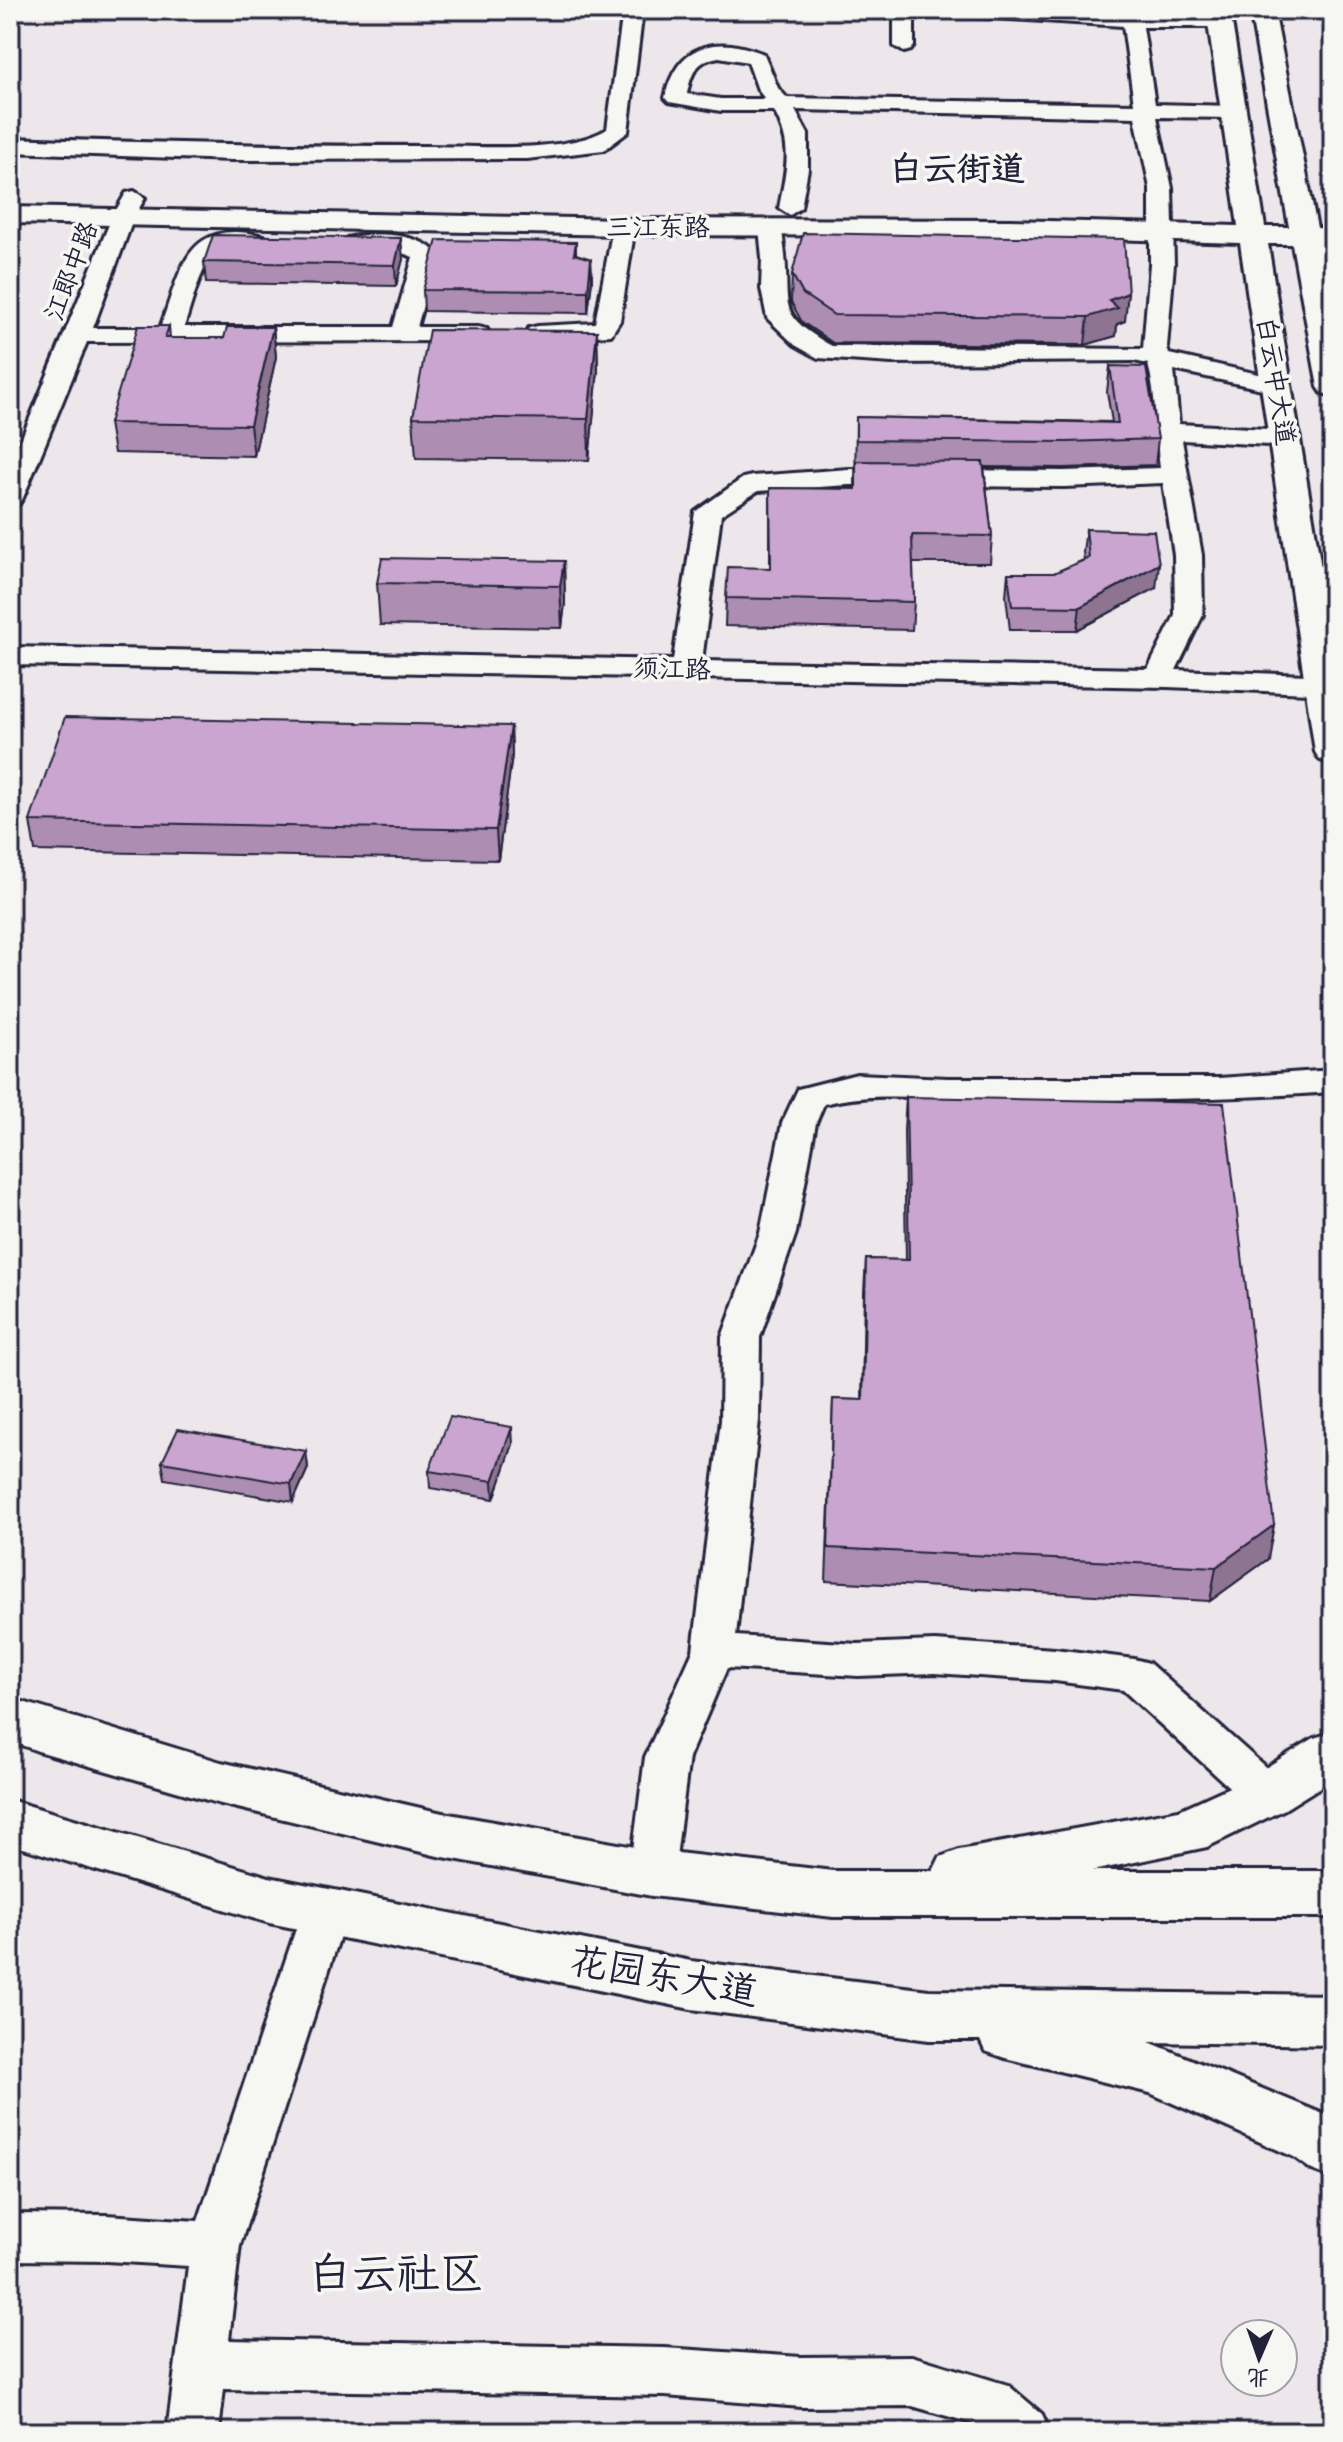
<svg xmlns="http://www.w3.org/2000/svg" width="1343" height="2442" font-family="Caveat,'LXGW WenKai TC',sans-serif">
<rect width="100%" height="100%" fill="#ede6eb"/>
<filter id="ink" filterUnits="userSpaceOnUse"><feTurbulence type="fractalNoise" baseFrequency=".0125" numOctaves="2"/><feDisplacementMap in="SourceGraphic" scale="16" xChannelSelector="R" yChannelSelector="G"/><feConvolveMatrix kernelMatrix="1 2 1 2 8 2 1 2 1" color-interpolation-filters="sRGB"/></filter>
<g filter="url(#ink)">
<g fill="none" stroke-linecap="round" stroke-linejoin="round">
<defs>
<path id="minor" d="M623,10h20l-15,122 -24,18 -77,9 -295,1 -222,-8v-14c139,5 277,8 416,8 48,0 141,8 181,-17z
M894,10h20v36l-3,4 -7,2 -10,-6z
M953,10l169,4 -1,-4h20l1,5h78l10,6 -10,6h-77l12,77 79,2 11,6 -11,6 -77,-1 15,71 2,76 -7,83 2,7 116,26 3,5 -3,5 -9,2 -102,-22 5,54 105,6 9,3 4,5 -4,5 -9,3 -102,-6 20,115 1,60 -27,55 157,6v18l-166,-7 -1157,-22v-18l663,13 22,-148 48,-34 9,-2 97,-7 215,2 96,-3c-5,-34 -3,-71 -12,-104l-14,-3 -242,2 -74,-5 -23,-13 -28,-27 -6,-29 1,-31 -3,-30 3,-5h16c5,8 5,16 6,24 8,58 -12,65 48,99l311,3 7,-85v-76l-15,-71 -340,-7 13,24v35l-7,39 -11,7 -11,-7c7,-39 15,-60 -5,-97h-53l-52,-9 -4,-4c11,-54 51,-64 99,-44l14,34 9,10 347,6 -11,-78 -160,-10zM719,57l29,5 10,28 7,9h-44l-34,-5c4,-20 9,-34 32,-37zM1163,483l11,72 1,60 -27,54 -446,-8 19,-146 37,-24 91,-6 215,2z
M134,191l11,7 -11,19 -41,111h67c21,-57 25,-111 104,-92l3,5 -3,5c-14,3 -30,-2 -44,4 -18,7 -29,58 -36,77h209l20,-70c-22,-10 -44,-4 -66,-9l-3,-5 3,-5c24,-6 73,-6 90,16l-20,73h61l9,2 3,5 -3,5 -9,2 -391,1 -64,156 -4,6 -9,2v-39l102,-250 14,-24z
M624,220l8,2 3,5 -15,94 -9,14 -73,5 -9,-2 -3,-5 3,-5 9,-2 57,-3 18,-96 3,-5z
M1333,1070v22c-113,8 -226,8 -340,8 -56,0 -114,-10 -169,4l-8,19 -20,110 -36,104 -1,83 -23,216 122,8 77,-3 120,8 79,10 15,4 132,118 7,13 -7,13 -15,5 -15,-5 -128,-117 -68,-9 -120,-8 -77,3 -131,-8 -38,89 -15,116 -6,13 -16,6 -16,-6 -6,-13 15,-116 48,-106 28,-231 1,-83 38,-104 22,-110 16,-34 59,-15 91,4h271z
M325,1892l16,6 7,13 -108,334 -11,95 436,8 136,9 111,-1 96,29 34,29 8,18h-65l-10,-8 -63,-18 -111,1 -136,-11 -441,-7 -5,43h-52l21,-166 -82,-5 -96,-1v-46l96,1 92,6 104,-310 7,-13z"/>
<path id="major" d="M1206,10h24l35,217h24l-39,-217h24l43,218 16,1v16h-13l13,65v86l-11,-3 -4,-6 -26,-143h-24l65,397v122l-13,-3 -5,-8 -75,-509 -229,-7 -387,-1 -614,-12v-16l614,12 387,1 227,6z
M10,1698l211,64 217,50 214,38 181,21h100l7,-14 19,-7 220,-40 68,-31 67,-41 19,-6v47l-48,30 -78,38 -115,24h241v46h-500l-181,-21 -214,-40 -217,-52 -183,-53 -28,-10z
M10,1800l259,77 422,84 238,29 404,5v50l-184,-3 184,76v60l-21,-8 -18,-13 -144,-64 -145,-35 -20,-7 -5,-11h-51l-238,-31 -422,-86 -259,-79z"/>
</defs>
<use href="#minor" stroke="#22223b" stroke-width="6"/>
<use href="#major" stroke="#22223b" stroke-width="6"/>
<use href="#minor" fill="#f6f6f2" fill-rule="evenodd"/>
<use href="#major" fill="#f6f6f2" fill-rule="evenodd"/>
</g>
<path fill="#ad8eb2" stroke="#22223b" stroke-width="2" d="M576,242v12l15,5 1,21 -4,33 -164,-2 -1,-21z
M403,259l-7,27 -190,-3 -2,-21z
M792,274l333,47 -8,3 -1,12 -31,9 -252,-2 -31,-21 -11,-20z
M169,326l1,12h54l49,-11 3,30 -22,99 -140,-3 -5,-30z
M597,331l1,39 -9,90 -173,-2 -3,-41z
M1110,366l48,73 -3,26 -91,3 -80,-1 8,69 -2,27h-77l1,39 -2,28 -187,-4 1,-28 44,-30v-80l85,1 1,-72 256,5 -5,-30z
M1086,529l70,59 -79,42h-67l-4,-34 2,-23h46l30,-13 -1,-8z
M564,561l1,42 -3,25 -182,-3 -3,-42z
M511,726l1,29 -14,105 -463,-9 -5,-30z
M906,1097l362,462 -58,42 -384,-20 7,-182 29,1 2,-108 2,-33 40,1 -2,-130z
M513,1444l-19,55 -64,-11 -1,-17z
M306,1451l2,17 -15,34 -128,-23 -3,-17z"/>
<path fill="#8d7491" stroke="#22223b" stroke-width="2" d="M401,238l2,21 -7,27 -1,-21z
M591,259l1,21 -4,33v-22z
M1128,293l-3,28 -8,3 -1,12 -31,9 3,-28 21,-17z
M273,327l3,30 -22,99 -4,-31z
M597,331l1,39 -9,90 -1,-41z
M564,561l1,42 -3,25 -2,-42z
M1159,564l-3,24 -79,42 3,-23z
M511,726l1,29 -14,105 -2,-30z
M512,1427l1,17 -19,55 -1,-18z
M306,1451l2,17 -15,34 -2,-18z
M1274,1525l-6,34 -58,42 6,-34z"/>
<path fill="#c9a5cf" stroke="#22223b" stroke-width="2" d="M803,233l321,6 4,54 -19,7 9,8 -30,9 -254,-2 -31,-21 -11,-20z
M213,235l188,3 -6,27 -191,-3z
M437,240l139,2 -2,12 17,5 -3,32 -165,-1z
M138,326h31l-4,12h59l3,-11h46l-23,98 -141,-2z
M429,330l168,1 -9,88 -175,-2z
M1110,366l36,1 12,72 -92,3 -210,-2v-23l262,6z
M856,461l127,1 9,74 -80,-1 2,67 -188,-4 2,-31 43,1 -1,-80 86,1z
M1086,529l68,2 5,33 -79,43 -68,-1 -4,-33h46l35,-15z
M382,558l182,3 -4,25 -183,-3z
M65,717l446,9 -15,104 -466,-9z
M906,1097l318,6 50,422 -58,42 -388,-19 5,-149 30,1 3,-141 43,1z
M450,1417l62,10 -19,54 -64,-10z
M178,1429l128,22 -15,33 -129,-22z"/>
</g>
<g text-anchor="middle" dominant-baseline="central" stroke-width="7" stroke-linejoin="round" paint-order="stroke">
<g font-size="26" fill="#22223b" stroke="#f6f6f2">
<text x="658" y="227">三江东路</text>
<text transform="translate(71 271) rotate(-69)">江郎中路</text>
<text transform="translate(1276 381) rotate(81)">白云中大道</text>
<text transform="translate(672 669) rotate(1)">须江路</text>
</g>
<g font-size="34" font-weight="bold" fill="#22223b" stroke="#f6f6f2">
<text x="957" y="168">白云街道</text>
</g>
<g font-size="38" fill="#22223b" stroke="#f6f6f2">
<text transform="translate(664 1976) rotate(10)">花园东大道</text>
</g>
<g font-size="44" fill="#22223b" stroke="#f6f6f2">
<text x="396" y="2273">白云社区</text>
</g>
</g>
<rect width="1343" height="2442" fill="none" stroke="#f6f6f2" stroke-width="40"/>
<rect x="20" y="20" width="1303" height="2402" fill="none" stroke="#22223b" stroke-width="3" filter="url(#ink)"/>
<g transform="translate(1259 2358) rotate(182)"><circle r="38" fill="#f6f6f2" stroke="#a1a1a9" stroke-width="2"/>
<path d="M0-6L14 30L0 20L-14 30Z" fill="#22223b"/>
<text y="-12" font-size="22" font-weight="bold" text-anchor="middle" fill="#22223b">北</text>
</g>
</svg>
